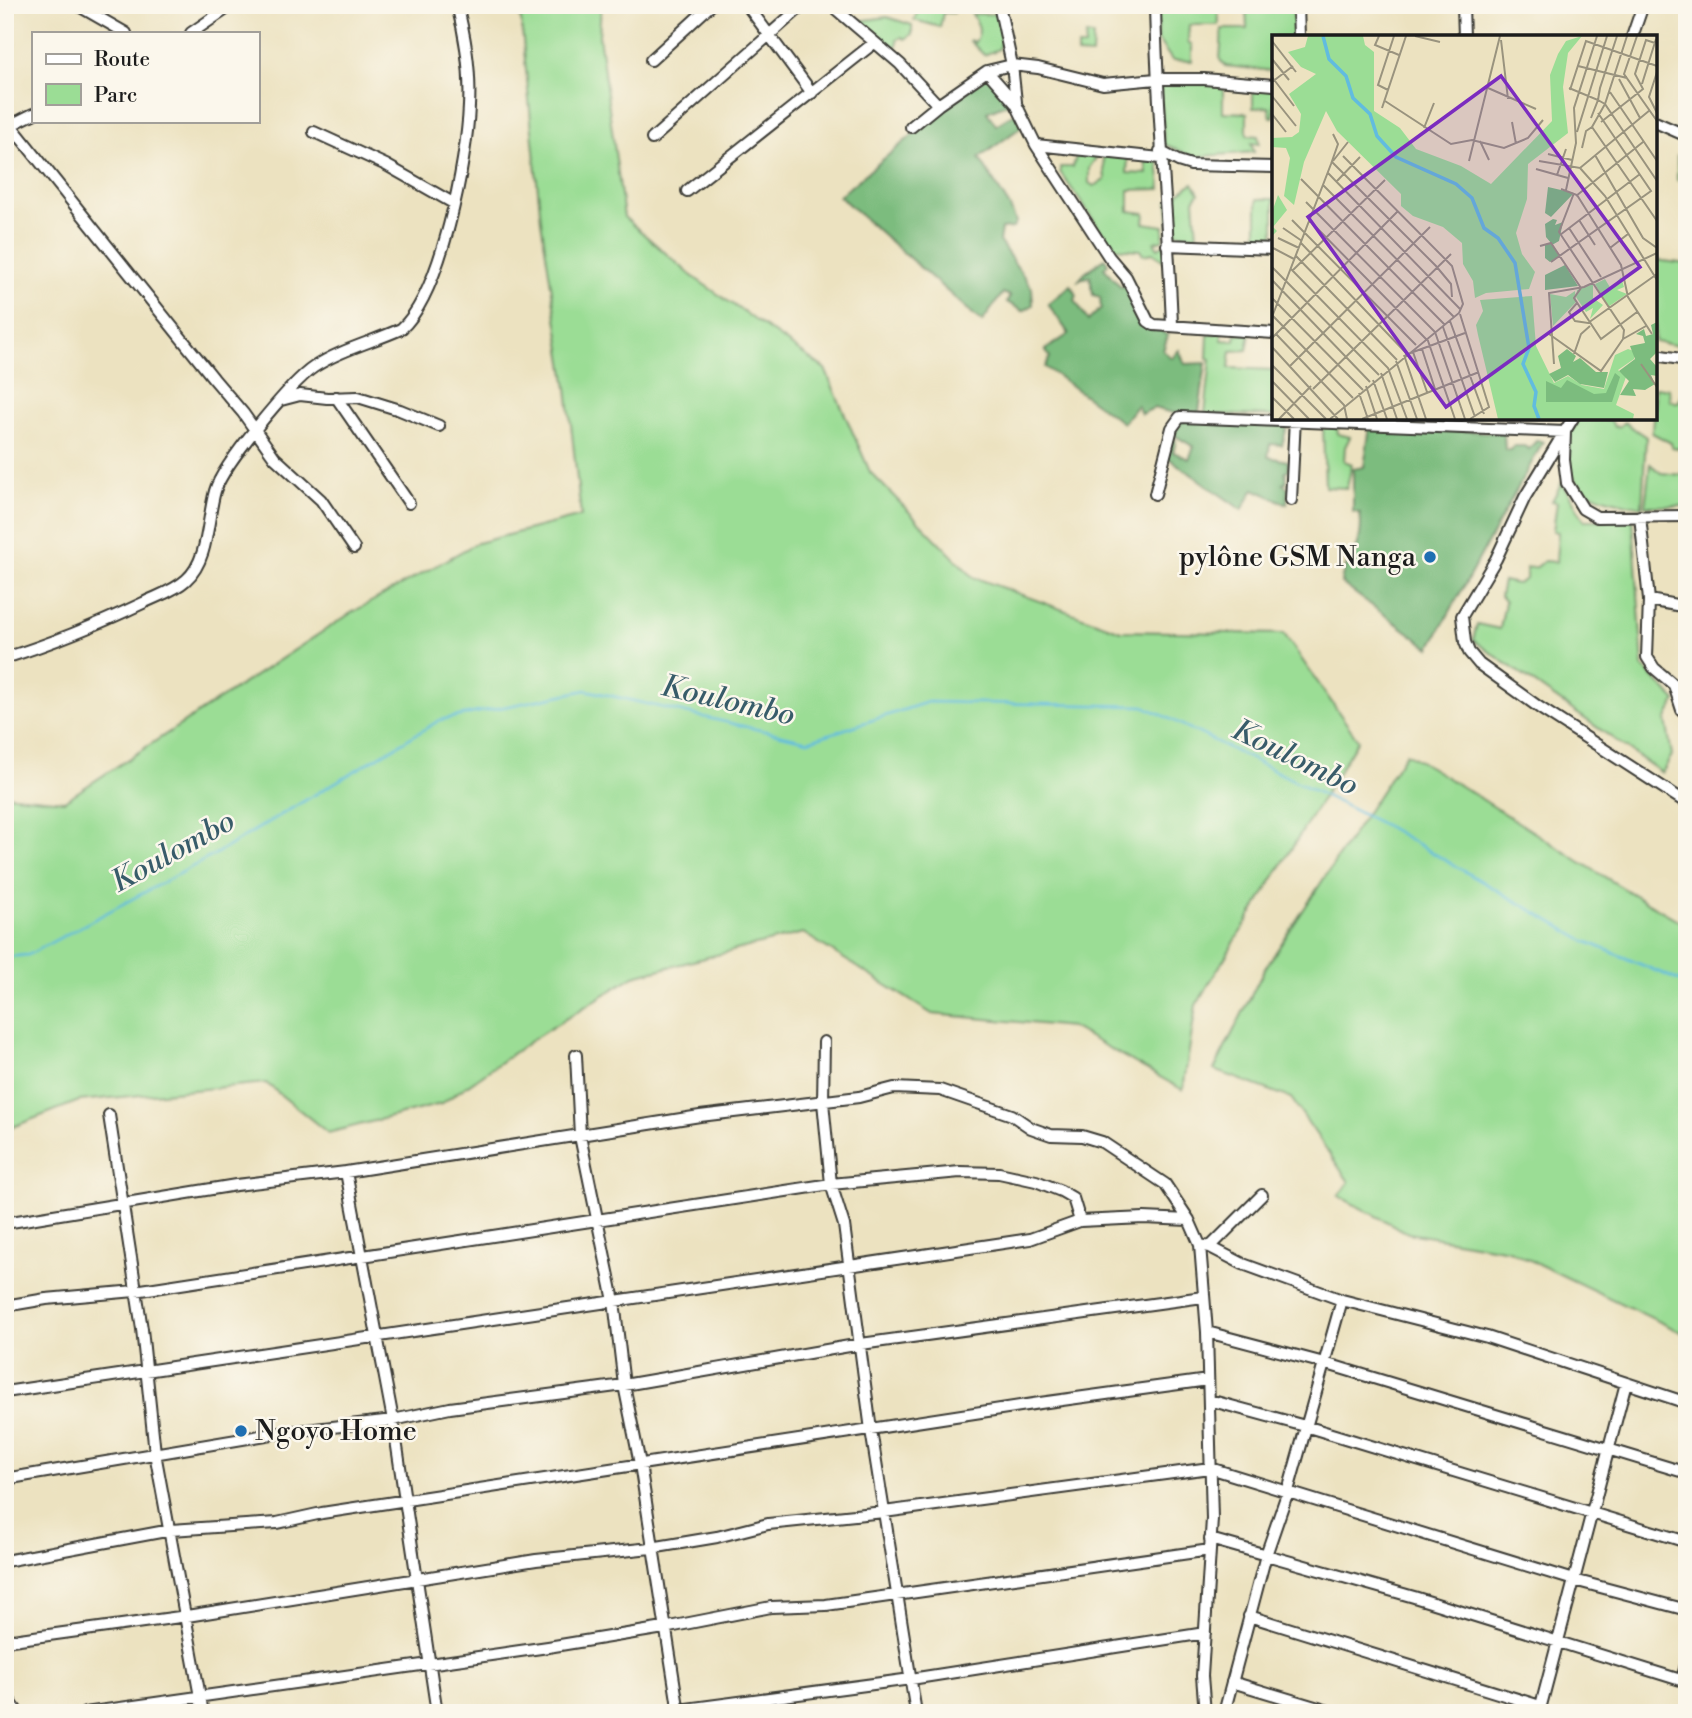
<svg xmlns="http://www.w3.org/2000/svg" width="1692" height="1718" font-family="'Libre Bodoni',serif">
<rect width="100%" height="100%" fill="#fbf7ec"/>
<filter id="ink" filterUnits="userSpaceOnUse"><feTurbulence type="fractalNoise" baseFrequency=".0143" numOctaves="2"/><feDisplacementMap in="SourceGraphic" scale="14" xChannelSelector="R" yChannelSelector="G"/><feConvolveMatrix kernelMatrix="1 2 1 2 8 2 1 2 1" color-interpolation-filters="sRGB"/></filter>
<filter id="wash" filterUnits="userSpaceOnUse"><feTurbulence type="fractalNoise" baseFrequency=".00686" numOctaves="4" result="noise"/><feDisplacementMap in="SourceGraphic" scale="28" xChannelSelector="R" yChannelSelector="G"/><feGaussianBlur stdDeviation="1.57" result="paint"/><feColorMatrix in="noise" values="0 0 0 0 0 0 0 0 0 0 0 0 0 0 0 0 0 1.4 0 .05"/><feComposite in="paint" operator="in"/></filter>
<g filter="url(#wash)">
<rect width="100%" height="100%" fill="#ece2c0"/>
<path fill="#9bdd95" stroke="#5c7c58" stroke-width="2" d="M515,5h86l-2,31 25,181 68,59 133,93 45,103 103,105 148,54 163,3 74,106 -162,265 -13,85 -112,-63 -139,-13 -129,-81 -169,43 -102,64 -91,64 -113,29 -62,-50 -187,18 -74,29v-335l59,6 287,-188 126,-70 104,-27 -14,-128 -26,-167 -20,-201z
M920,5h34v8h-11l-3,14 -26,-7z
M1158,5h60l1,20h-30l-1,18 4,1v17l-20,-1 -14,-20z
M1246,5h46l4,32h-22v34l-49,-5 -5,-6 2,-31h25z
M972,14h25l6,23 -4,12 -15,6 -15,-15 6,2c7,-11 4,-17 -3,-28z
M887,17l25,8v9l-7,5 -3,-2 -5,3v5l-4,4 -34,-28z
M1086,35l7,1 -1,19 -15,-1v-7h8z
M1160,83l63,1v28l24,1v22l11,1 1,8 -8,-1 3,9 -61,5 -29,-13z
M1253,87l21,1v29h-3l-2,-10 -16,1z
M1078,150l20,5 -9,13v15l5,3 11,-6 -2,-25 25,2 -1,16 20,1 -2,-16 13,3 3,28 -32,1v21l16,2 -1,10 20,3 -1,14 -9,2 4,6 7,-4 1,19 -13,-10 -10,2 -3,-5 -27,-2 -53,-76v-5h13z
M1677,156l10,1v25l-10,-2z
M1193,183l6,10 -5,7 3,36 -27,-4 -2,-31z
M1257,199h17v38l-17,-2z
M1655,260l32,4v83l-32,-5z
M1222,332v8l13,1 1,-8 14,1 -3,16 -16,1 -2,17 45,2v46l-69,-2 6,-55 -4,-1 1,-23z
M1655,387l14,2 1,11 8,3 5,-11h4v114h-42l5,-42 11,9 21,2 3,-26 -13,-2 -1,-4 -19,-10 1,-15h2z
M1577,418l34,2 3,7 6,-1 4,-4 22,15 -4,70c-36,-8 -77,-11 -74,-57 0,-13 2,-21 9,-32z
M1337,425l1,9 12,3 -5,10 -1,14 8,3 -5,24 -22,-1 -2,-60z
M1562,482l22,38h49l10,147 33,34 -10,19 6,35 -10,18 -189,-133 4,-16 23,5 5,-27 -5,-6 3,-15 14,3 9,-5v-11l11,-1 7,-6 12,1 2,-30 -5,-1 4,-29 -5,-1z
M1406,753c95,55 184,119 281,172v410l-178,-85 -101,-17 -70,-37 11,-14 -58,-84 -77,-28 50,-100z"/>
<path fill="#7cbc7e" stroke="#4c6c4d" stroke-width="2" d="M986,74l25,28 -24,10 9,13 21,-13 4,15 -42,31 31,49 6,15 -3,6 -12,1 -2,12 33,47 1,17 -10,6 -16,-9 3,-6 -7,-3 -21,29 -143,-126z
M1105,258l3,6 -4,4 17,19 6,-3 25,46 12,-1 -1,4 5,2 -5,16 9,7 7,-8 6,14 21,-1 -7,49 -26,1 -19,-5 -13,6 -4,-9 -14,18 -78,-56 5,-10 -5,-7 24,-16 -21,-30 23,-19 6,10 -2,5 13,21 13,-13 -1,-11 -7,-2 -3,-19 -11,4 6,-7z
M1182,419l106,4 -6,22 -12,-1 -2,13 20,4 1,9 -4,1 2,10 -4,3 5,4 -1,16 -33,-15 -12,21 -75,-53 4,-20 5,4 -3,11 16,7 5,-12 -20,-12z
M1370,426l134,7 1,17h5l3,-4h11l5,3 8,-9 6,2 -113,206 -89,-65c0,-13 11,-24 16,-36 4,-12 5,-22 3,-34l-7,-1v-43l11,-2z"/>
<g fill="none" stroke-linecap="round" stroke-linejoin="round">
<path stroke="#61bcdf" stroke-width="2.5" d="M5,957l23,-2 184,-99 228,-136 146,-30 222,51 120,-39 216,4 244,121 195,113 104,44"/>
</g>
</g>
<g filter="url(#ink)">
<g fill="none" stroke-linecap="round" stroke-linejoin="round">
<defs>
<path id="minor" d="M77,5l49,28
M747,5l65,88
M831,5l69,59 38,41
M999,5l13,60 4,37
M1155,5c2,107 13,213 17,320
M1298,5l1,32
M1463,5l1,32
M191,33l41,-28
M1632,37l11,-32
M651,60l60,-55
M987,71l29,33 20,41 73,112 17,20 22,44 6,4 120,8
M5,118l209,261 29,34 32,45 46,42 33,48
M1655,122l32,14
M11,125l22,-11
M911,127l27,-22 49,-34 25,-6 26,3 65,16 53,-5h48l70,6
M314,132l72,33 67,38
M652,139l151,-134
M1036,145l124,13
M1160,151l18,10 13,4 83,2
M687,191l187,-148
M1167,245l107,4
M1655,355l32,5
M336,397l73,106
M281,400l19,-5 27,3 31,-1 42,13 39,16
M1573,418l-48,79 -29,62 -34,57 3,26 4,10 10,12 61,44 147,95
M1155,494l17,-66 8,-11 385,15 -1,28 3,23 16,26 14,8 90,-1
M1291,500l4,-82
M1640,516l9,84 38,7
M1649,600l-2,57 7,11 20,17 8,25
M5,658c48,-15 94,-34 138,-55 14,-7 31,-12 43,-23 23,-20 21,-61 29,-89 7,-25 76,-109 99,-124 26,-17 58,-25 87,-38 40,-35 66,-169 68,-223 2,-34 -3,-67 -12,-101
M824,1042l-1,60 8,82 13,41 27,205 45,283
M576,1055l4,81 34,165 10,84 16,79 39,249
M109,1115l33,214 13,124 48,260
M346,1172l47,248 44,293
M5,1223l231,-38 110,-13 354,-56 159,-19 35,-9 46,2 72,25 19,13 20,7 31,1 20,6 63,42 24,36 11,25 7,87 5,187 -10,157 3,37
M1200,1245l10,2 33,17 99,36 145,37 200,66
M1210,1247l52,-52
M5,1306l41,-7 89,-8 696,-107 129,-12 39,1 37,8 25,10 12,7 7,23
M1207,1332l117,31 363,110
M5,1392l1025,-153 50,-18 64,-3 45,2
M1209,1400l96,26 382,116
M5,1479l267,-45 121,-14 57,-12 174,-23 237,-41 342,-47
M1210,1539l204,58 273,85
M5,1561l166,-31 106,-7 45,-10 718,-110 168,-23
M1249,1616l291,90
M5,1641l182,-25 349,-56 115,-12 66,-11 51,-13 116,-12 326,-44 364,112 113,30
M1682,1680l5,-19
M1232,1682l103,31
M5,1694l13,19
M85,1713l463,-66 116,-19 107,-21 55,-2 384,-55
M656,1713l255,-34 294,-46
M1224,1713l42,-158 22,-64 54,-191
M1539,1713l87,-330"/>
</defs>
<use href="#minor" stroke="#3b3a35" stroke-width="14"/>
<use href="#minor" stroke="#fff" stroke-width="10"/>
</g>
</g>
<g fill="#1f6fb2" stroke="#fbf7ec" stroke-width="2.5">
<circle cx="1430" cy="557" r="7"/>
<circle cx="241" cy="1431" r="7"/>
</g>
<g text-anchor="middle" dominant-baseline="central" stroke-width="5" stroke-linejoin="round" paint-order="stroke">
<g font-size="28" fill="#1c1c1c" stroke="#fbf7ec" text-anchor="end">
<text x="1416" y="557">pylône GSM Nanga</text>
<text x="255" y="1431" text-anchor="start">Ngoyo Home</text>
</g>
<g font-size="30" font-style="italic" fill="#385c6a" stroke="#fbf7ec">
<text transform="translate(728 701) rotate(13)">Koulombo</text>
<text transform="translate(1295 758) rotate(26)">Koulombo</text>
<text transform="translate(173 852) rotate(-29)">Koulombo</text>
</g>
</g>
<g transform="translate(1272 35)">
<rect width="385" height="385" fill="#ece2c0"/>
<path d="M36,1h55l2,9 9,7v59l26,17 16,21 45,17 30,18 61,-63 -2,-46 8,-21 8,-13 16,-5 -14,17 -5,34 5,46 -40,31 -1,35 -11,34 6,21 13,18 -6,17 -43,4 -11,5 -2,-17 -10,-17 -1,-21 -19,-16 -30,-11 -12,-10v-12l-64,-63 -11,-20 -22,51 -10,43 -10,-9 6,-38 -4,-10 -14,-1v-9l20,-1 7,-5 2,-18 -12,-20 27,-20 -15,-7 -13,-15 17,-5zM6,160l9,15 -14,17 4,4 -5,5v-24zM349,242l3,10 -7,3 10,4 -19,13 -13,-23 10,-5 6,10zM321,249v14l10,7 -13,14 3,-11 -7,4 -10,-15 1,-7zM303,256l1,11 -23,24 -3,-32 16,3zM260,261l4,50 18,37 14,-7 14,9 22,4 11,-34 13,-6 6,2v8l-16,11 8,7 -10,28 18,9 -1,5h-135l-20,-84 -2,-10 7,-14 -3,-11z" fill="#9bdd95"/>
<path d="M276,152l26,6 -23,24 -6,-4zM281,184l4,1 -2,5 8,-3 -4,19 -7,4 7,11 -9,6 -5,-4v-13l6,-2 -5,-6 -1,-13zM293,230l13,21 -33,4v-15zM385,287v30l-7,7 7,8v9l-6,-1 4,9 -10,6 -12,-1 3,7 -16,-1 9,-14 -10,-10 16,-12 -5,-13 15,-3 -2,-7 -7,-2 8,-5 2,7 7,-2 -2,-9zM295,314l9,7 -3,6 7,-4 16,14h12l-4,16 -24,-4 -12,-9 -13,7 -6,-8 12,-6 -3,-12zM343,338l5,4 -8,25h-66v-21l15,7 6,-8 27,14 12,-1z" fill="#7cbc7e"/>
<path fill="none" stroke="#61bcdf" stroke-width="3.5" d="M51,1l6,23 17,17 7,22 17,16 7,22 19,21 60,27 16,14 12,30 14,10 17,25 14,85 -6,16 13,28 -2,14 5,13"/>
<path fill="none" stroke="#99937e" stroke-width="2" d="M107,1l-4,9 24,10M143,1l25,6M355,1l-22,68 52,77M365,1l-13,38 33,47M229,5l7,59M0,6l24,31M0,24l17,21M306,31l49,12M385,37l-8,25 8,16M0,42l22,29M347,44l21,39M0,47l21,-16M370,49l14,-45M216,53l48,21M297,53l29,12 -7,18M116,55l-10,-5 16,-49M298,55l16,-49 71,25M338,57l47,69M0,61l24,30M113,66l66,43 21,-4 32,8 24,-10 15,-18M333,69l-13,23 65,94M333,69l-7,-4 2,-12 17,-52M110,73l24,-72M0,79l14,18M240,87l4,22M329,87l42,-33 -8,-15 11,-34 9,3M152,93l10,-25M305,97l30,-96M208,106l9,19M310,113l4,-17 6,-4M276,119l24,6M323,120l48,83 14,10M61,126l15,-19M197,126l31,-125M267,126l41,7 70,-58M60,127l104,104 15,18 1,13M308,133l25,28 52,84M264,134l32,9M56,138l133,137M285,140l9,-26M29,144l144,146M64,147l24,-25M51,150l131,132M289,154l16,6 44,70 7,32 24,37M294,155l10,-47 -2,-35 23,-72M304,161l67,-54M34,167l129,130 30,87M20,185l124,125M37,185l117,119M307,185l16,25M11,193l19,13M297,193l32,49M288,200l80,-61M6,203l21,10M29,208l105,110M268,211l11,-3 30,45 -7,10 27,41 36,-27M1,213l21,11M338,213l18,-14M24,221l101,104M279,227l100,-71 -53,-78M0,232l107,108M18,233l98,100 19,51M20,236l93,-91M0,245l98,102M0,263l91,92M305,268l-8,9 6,9 13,2 69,-49M188,279l29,93 -19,12M1,281l80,82M0,282l59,-153 7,-20 -5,-10M178,286l34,93M171,292l32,90M4,299l68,71 3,14M277,299l52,37 22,-32 1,-9 -65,-98 15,-39M0,303l126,-127M155,303l28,81M351,304l23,-13M0,312l66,72M150,314l13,40M141,317l14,40M302,319l7,-20 9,-8M132,320l22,64M133,320l60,-22M124,326l21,58M282,329l-5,-71 35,-6 73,-34M369,329l16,23M0,330l54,54M18,331l140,-139M109,338l16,46M101,345l14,39M0,346l37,38M94,351l11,33M41,354l138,-135M87,358l9,26M0,362l22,22M7,384l32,-33M58,384l129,-106 4,-9 -11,-38 -109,-110M90,384l117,-47"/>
<path fill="#7b2cbf" fill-opacity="0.15" stroke="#7b2cbf" stroke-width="3.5" d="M229,41l139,191 -194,140 -138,-190z"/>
<rect width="385" height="385" fill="none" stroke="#1c1c1c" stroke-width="3.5"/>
</g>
<rect width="1692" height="1718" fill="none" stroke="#fbf7ec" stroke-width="28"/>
<rect x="32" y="32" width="228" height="91" fill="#fbf7ec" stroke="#a29f99" stroke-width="2"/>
<rect x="46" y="54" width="35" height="10" fill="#ffffff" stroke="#a29f99" stroke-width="2"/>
<text x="94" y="66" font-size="21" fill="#1c1c1c">Route</text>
<rect x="46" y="84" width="35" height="21" fill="#9bdd95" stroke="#a29f99" stroke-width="2"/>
<text x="94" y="102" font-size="21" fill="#1c1c1c">Parc</text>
</svg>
